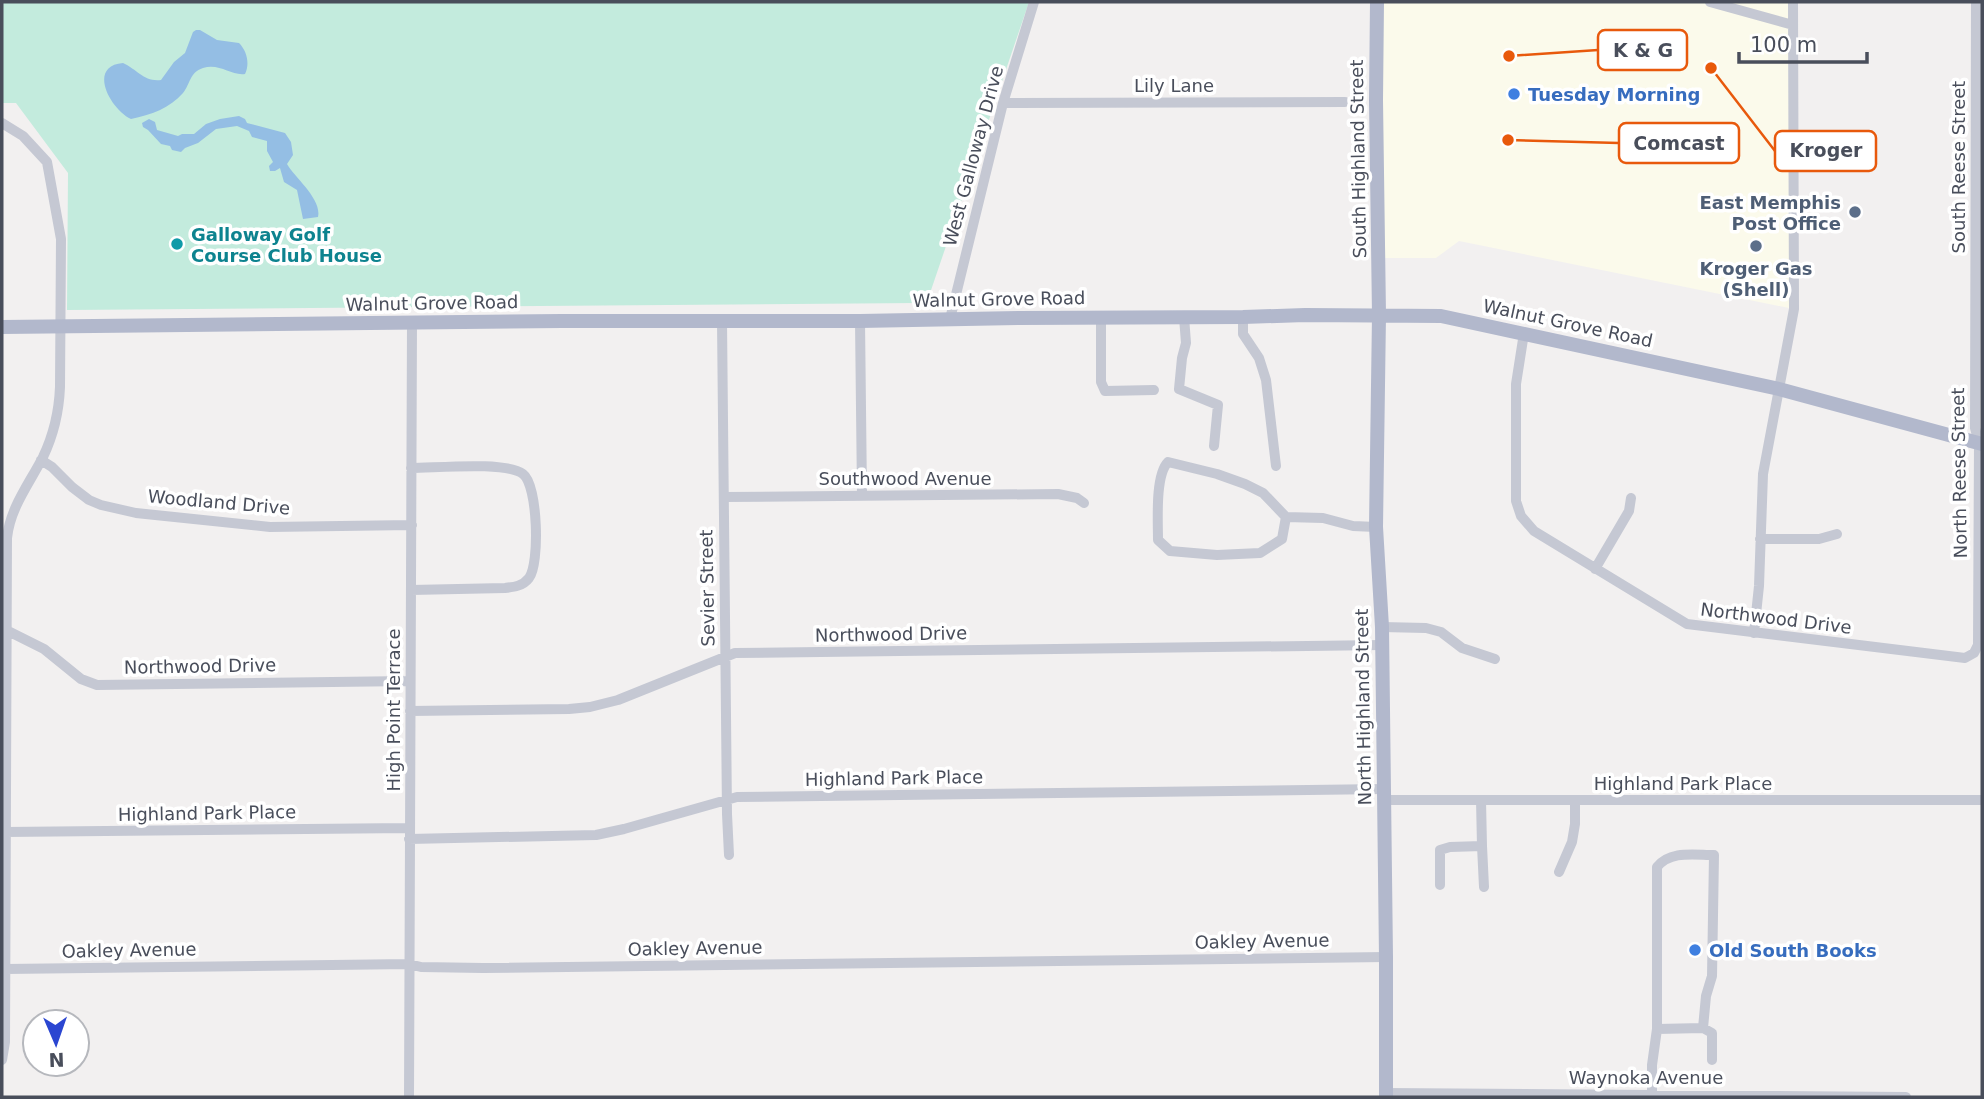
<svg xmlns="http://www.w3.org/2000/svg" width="1984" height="1099" font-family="'DejaVu Sans',sans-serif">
<rect width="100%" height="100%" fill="#f2f0f0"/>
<path fill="#fbfaeb" d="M1377,2h416l1,307 -335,-68 -23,17h-58z"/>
<path fill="#c3ebdd" d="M2,2h1027l-102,300 -9,1 -851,7 1,-137 -52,-70h-14z"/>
<path fill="#94bee4" d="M196,30h4l17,10 22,3c8,8 11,21 6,31 -14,2 -25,-11 -42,-6 -14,5 -12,15 -20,25 -13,15 -32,22 -52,26 -21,-10 -44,-53 -8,-56 15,7 21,19 38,17l13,-18 11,-9 8,-21z
M239,116l6,3 2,4 38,10 6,9 2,13 -6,9c8,14 35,35 31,53l-15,2 -6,-29 -13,-8 -4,-14 -5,3h-5l-1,-5 4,-4 -6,-11v-10l-15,-4 -3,-6 -12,-5 -21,3 -18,14 -13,5 -4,4 -9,-2 -2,-4 -9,-2 -13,-14 -5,-3 -1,-4 7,-4 6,3 2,8 21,6 4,-2h12l12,-10 14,-5z"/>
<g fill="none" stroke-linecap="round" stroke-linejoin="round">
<path stroke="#c5c8d3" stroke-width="10" d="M1710,2l83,23
M1003,103l342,-1
M2,123l21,13 24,26 14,77 -1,148c-1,25 -6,47 -17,70 -14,27 -33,51 -36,81l-2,504 -3,18
M1101,317v65l4,9 49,-1
M1184,317l2,26 -4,15 -3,31 39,16 -4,41
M1243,317v17l16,24 7,22 10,86
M950,319l53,-216 31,-101
M722,321l5,493 2,41
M860,321l2,174
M1524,333l-8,51v117l5,15 13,15 153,93 278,34 9,-5 4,-8 1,-202 -4,-15 1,-426
M41,460l11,7 20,20 17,13 12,5 35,8 134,14 142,-2
M1168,462l49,12 28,10 18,9 23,24 -4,22 -22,14 -43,2 -47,-4 -12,-11c0,-19 -3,-65 10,-78z
M724,497l334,-3 19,4 7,5
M1286,517l37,1 30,8 23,1
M1760,539h59l18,-5
M1595,569l34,-58 2,-13
M411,590l94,-2c9,-1 18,-2 24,-10 11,-14 9,-93 -6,-104 -17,-13 -87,-6 -112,-6
M1382,627l44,1 15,4 21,16 33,11
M6,630l38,19 37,30 16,6 313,-4
M1754,633l5,-47 4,-112 31,-165 -1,-307
M410,711l159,-2 21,-2 28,-7 117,-47 647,-8
M1384,800h598
M1481,800l1,46 2,41
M5,832l404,-4
M409,839l187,-4 28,-6 113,-32 647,-8
M1559,872l13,-30 3,-18v-23
M1440,885v-35l10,-3 32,-1
M5,969l404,-5 12,3 62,1 903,-11
M1657,1029v-162c13,-17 38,-12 57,-12l-2,121 -6,20 -3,32 9,5v27
M1385,1093l521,4
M1652,1095v-30l5,-36 46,-1
M409,1097l3,-774"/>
<path stroke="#b2b8cc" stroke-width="14" d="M1377,2l-1,98 3,215 -3,212 6,100 4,330v140
M2,327l560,-6h298l159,-3 224,-1 62,-2 136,1 338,73 203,55"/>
</g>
<g fill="#3f7fe0" stroke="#fff" stroke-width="2.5">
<circle cx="1514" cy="94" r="7"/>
<circle cx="1695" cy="950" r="7"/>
</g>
<g fill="#5c6f8a" stroke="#fff" stroke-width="2.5">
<circle cx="1855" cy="212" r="7"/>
<circle cx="1756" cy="246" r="7"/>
</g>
<circle fill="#0f9aa8" stroke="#fff" stroke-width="2.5" cx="177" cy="244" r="7"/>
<g text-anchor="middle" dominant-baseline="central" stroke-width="7" stroke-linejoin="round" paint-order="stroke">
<g font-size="18" fill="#494e5b" stroke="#fff">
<text x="1174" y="85">Lily Lane</text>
<text transform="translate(973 156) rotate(-75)">West Galloway Drive</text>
<text transform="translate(1358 159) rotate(-91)">South Highland Street</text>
<text transform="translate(1958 167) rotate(-90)">South Reese Street</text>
<text transform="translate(999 299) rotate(-1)">Walnut Grove Road</text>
<text transform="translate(432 303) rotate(-1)">Walnut Grove Road</text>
<text transform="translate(1568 323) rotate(12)">Walnut Grove Road</text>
<text transform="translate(1959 473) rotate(-91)">North Reese Street</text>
<text x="905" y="478">Southwood Avenue</text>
<text transform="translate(219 502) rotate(5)">Woodland Drive</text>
<text transform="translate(707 588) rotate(-91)">Sevier Street</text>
<text transform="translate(1776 618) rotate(7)">Northwood Drive</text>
<text transform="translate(891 634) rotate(-1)">Northwood Drive</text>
<text transform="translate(200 666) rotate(-1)">Northwood Drive</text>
<text transform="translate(1363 707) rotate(-91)">North Highland Street</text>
<text transform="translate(393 710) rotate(-90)">High Point Terrace</text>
<text transform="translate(894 778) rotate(-1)">Highland Park Place</text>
<text x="1683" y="783">Highland Park Place</text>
<text transform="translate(207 813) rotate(-1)">Highland Park Place</text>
<text transform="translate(1262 941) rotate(-1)">Oakley Avenue</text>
<text transform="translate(695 948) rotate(-1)">Oakley Avenue</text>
<text transform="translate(129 950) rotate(-1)">Oakley Avenue</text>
<text x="1646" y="1077">Waynoka Avenue</text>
</g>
<g font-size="18" font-weight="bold" fill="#366cbe" stroke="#fff" text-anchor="start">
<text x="1528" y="94">Tuesday Morning</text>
<text x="1709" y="950">Old South Books</text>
</g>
<g font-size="18" font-weight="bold" fill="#4e5e75" stroke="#fff" text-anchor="end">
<text x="1841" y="202">East Memphis<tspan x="1841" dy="21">Post Office</tspan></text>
<text x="1756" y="268" text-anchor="middle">Kroger Gas<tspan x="1756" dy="21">(Shell)</tspan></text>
</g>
<g font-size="18" font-weight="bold" fill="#0d838f" stroke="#fff" text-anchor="start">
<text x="191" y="234">Galloway Golf<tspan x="191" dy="21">Course Club House</tspan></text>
</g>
</g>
<path fill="none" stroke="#e8590c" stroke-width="2.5" d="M1509 56L1598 50M1508 140L1619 143M1711 68L1775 151"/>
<g fill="#e8590c" stroke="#fff" stroke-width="2.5">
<circle cx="1509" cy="56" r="7"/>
<circle cx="1508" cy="140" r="7"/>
<circle cx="1711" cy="68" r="7"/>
</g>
<g fill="#fff" stroke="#e8590c" stroke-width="2.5">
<rect x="1598" y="30" width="89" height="40" rx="7"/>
<rect x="1619" y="123" width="120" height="40" rx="7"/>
<rect x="1775" y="131" width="101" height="40" rx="7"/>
</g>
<g font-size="19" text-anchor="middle" font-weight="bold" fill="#494e5b">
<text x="1643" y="57">K &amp; G</text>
<text x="1679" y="150">Comcast</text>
<text x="1826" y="157">Kroger</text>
</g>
<rect width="1984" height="1099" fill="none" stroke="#494e5b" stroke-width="7"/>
<g transform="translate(56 1043) rotate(178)"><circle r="33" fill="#ffffff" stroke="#b6b8bd" stroke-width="2"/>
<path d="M0-5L12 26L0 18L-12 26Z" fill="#2b46d1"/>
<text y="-10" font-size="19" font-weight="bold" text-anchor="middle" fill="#494e5b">N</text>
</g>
<path d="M1739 52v10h128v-10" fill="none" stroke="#494e5b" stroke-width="3.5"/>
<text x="1750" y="52" font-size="21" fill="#494e5b" stroke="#ffffff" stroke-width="5" paint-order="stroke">100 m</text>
</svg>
